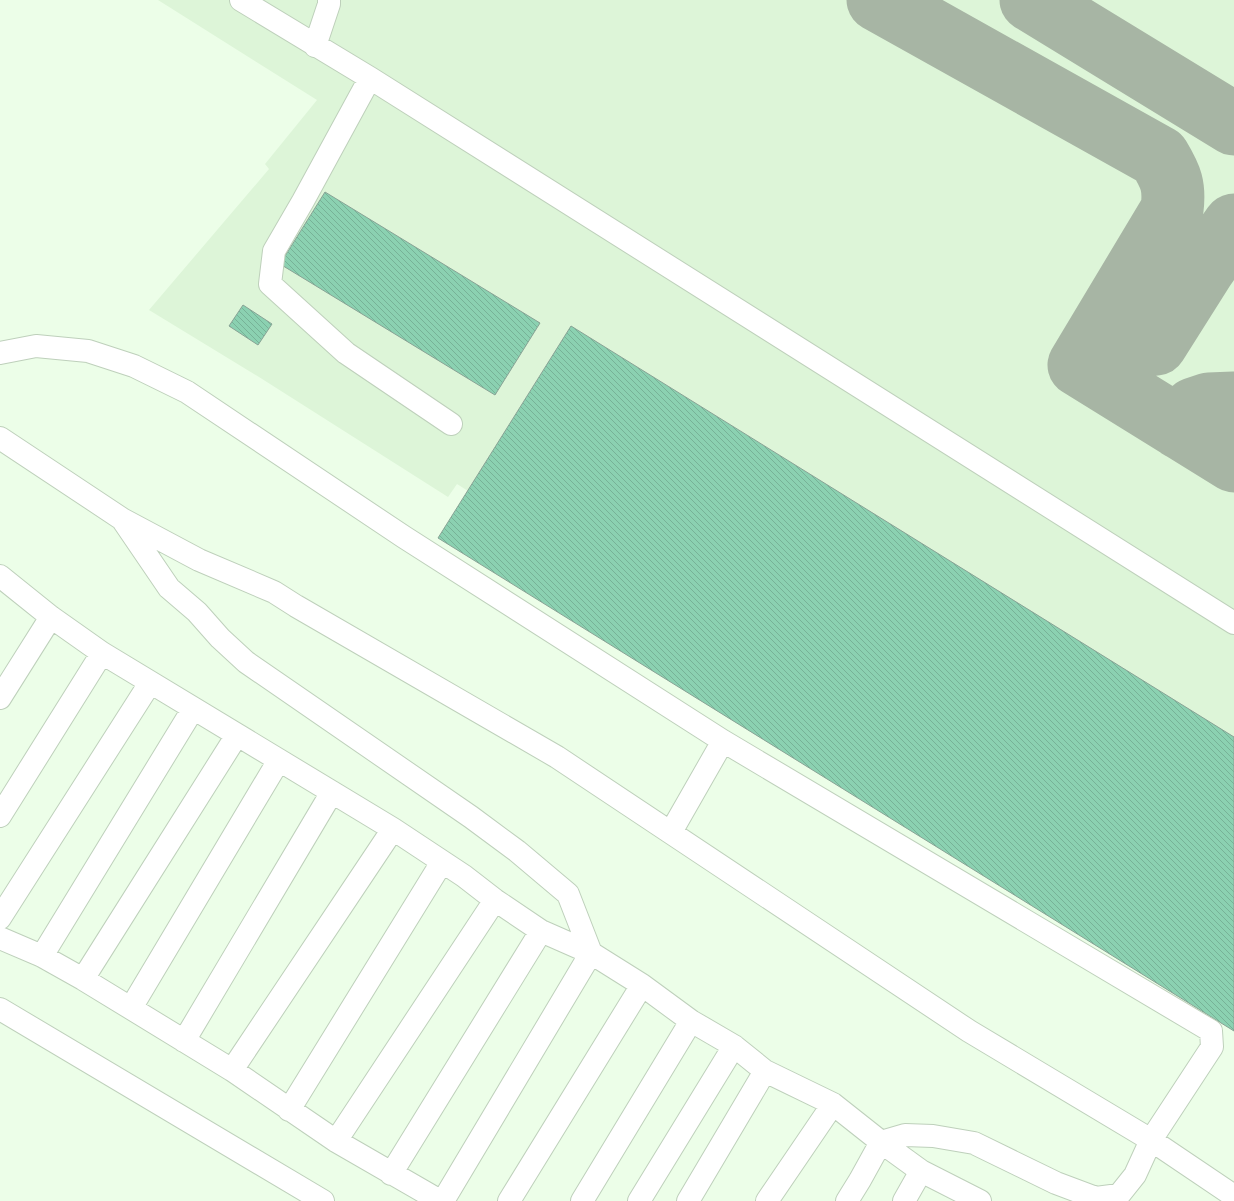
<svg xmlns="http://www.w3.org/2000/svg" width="1234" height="1201" font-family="'PT Sans Narrow',sans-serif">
<defs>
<pattern id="building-back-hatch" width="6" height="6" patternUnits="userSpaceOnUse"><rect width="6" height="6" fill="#8bd1b1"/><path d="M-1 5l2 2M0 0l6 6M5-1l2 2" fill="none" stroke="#77b297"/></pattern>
</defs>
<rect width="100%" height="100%" fill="#ecfee8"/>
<path fill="#ddf5d8" d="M158,0h1076v978l-567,-360 -210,-134 -9,13 -189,-120 -110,-67 120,-141 -4,-5 52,-64z"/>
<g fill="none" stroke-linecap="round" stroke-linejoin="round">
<path stroke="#a7b5a4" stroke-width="63" d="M878,0l281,157c12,20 16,29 13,53l-93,155
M1031,0l203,124
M1234,225l-30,43 -48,76 -48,6 -19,7 -10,8 155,96
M1180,428l14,-19 15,-5 25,-1"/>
</g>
<path fill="url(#building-back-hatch)" stroke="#88a295" d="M325,192l215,131 -45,72 -215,-131z
M243,305l29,19 -14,21 -29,-19z
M571,326l663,411v294l-796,-493z"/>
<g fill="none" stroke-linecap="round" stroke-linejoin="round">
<defs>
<path id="minor" d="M241,0l129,78 864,545
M315,46l14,-42v-4
M370,78l-67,123 -29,50 -4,33 76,69 105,71
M0,353l36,-7 52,5 46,15 53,26 217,145 319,204 488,290 1,16 -61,93 -16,35 -16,20 -23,3 -40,-15 -82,-40 -41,-7 -28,-1 -24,7 -21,38 -13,21
M0,438l122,81 47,69 28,24 23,26 26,24 225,155 46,34 51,43 23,59
M122,519l77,41 75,32 22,14 261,151 412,274 182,109 83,56
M0,576l51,41 51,36 291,176 71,47 31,24 46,31 50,22 51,32 49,36 43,25 31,25 68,33 48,38 40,29 59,30
M0,698l51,-81
M0,816l102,-163
M671,832l52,-91
M0,918l150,-235
M0,938l42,18 41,23 149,91 104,71 104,60
M42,956l151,-247
M83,979l154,-244
M131,1008l148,-248
M0,1009l323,192
M184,1041l148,-249
M232,1070l161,-241
M289,1110l153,-248
M336,1141l159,-241
M391,1174l150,-243
M443,1201l148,-248
M509,1201l133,-216
M582,1201l109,-180
M639,1201l95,-155
M688,1201l77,-130
M767,1201l66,-97
M904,1201l17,-30"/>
</defs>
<use href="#minor" stroke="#bed0bb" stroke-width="24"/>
<use href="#minor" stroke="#fff" stroke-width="22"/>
</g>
</svg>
